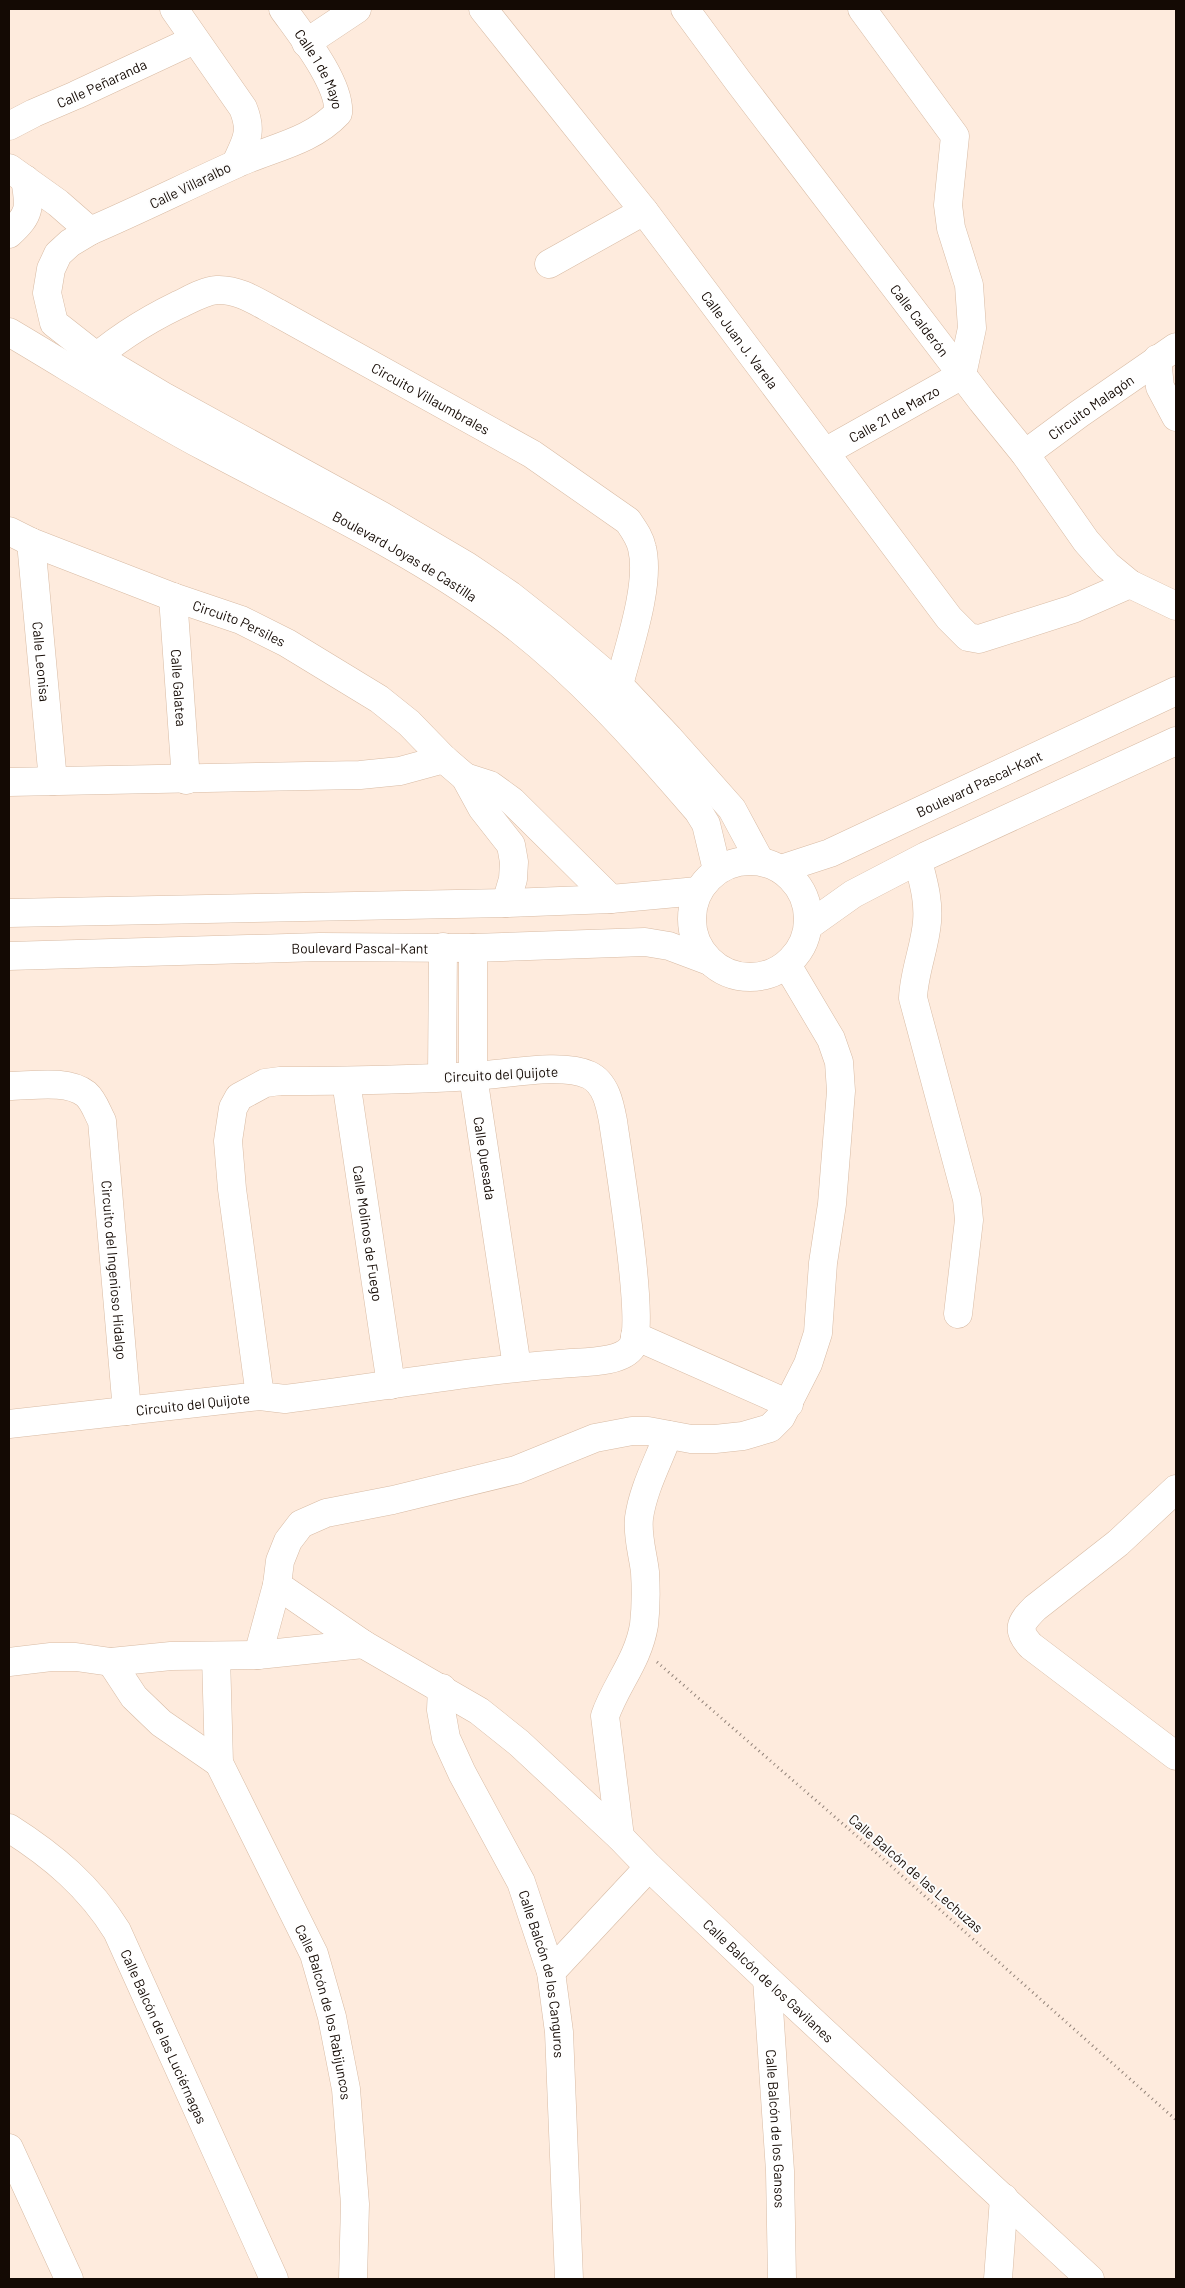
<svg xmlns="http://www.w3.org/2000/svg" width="1185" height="2288" font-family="Barlow,sans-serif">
<rect width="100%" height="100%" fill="#feebdd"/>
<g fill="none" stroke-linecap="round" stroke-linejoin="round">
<defs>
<g id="minor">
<path d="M174,9l69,99c10,24 3,33 -7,55"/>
<path id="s1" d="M283,9c17,24 58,75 55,104 -27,29 -68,35 -102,51 -49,22 -97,46 -146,67l-20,12 -12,11 -7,15 -4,24 7,30 42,33 67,40 219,120 85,50 43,29 43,34 66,56 50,53 63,71 28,52"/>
<path id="s2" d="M483,9l161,202 305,407 19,19 11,2 94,-30 57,-25"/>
<path id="s3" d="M685,9l53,72 244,320 43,53 61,87 21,24 23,19 46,22"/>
<path d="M306,43l51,-34"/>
<path id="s4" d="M9,126l25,-13 42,-18 118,-55"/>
<path d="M9,168l49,35 32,28"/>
<path d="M9,234c22,-20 21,-27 16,-55"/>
<path d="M549,264l95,-53"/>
<path id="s5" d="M9,332c66,39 130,80 198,116 99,53 202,100 292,166 76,56 138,126 199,197l8,13 11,46"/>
<path d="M1157,359l3,28 16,30"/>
<path id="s6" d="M85,367c28,-26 58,-45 93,-62 11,-5 26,-14 39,-15 22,-1 42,13 61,23l254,141 96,67c6,9 12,17 14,27 9,37 -14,101 -23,137"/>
<path id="s7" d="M825,452l137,-77 10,-47 -3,-43 -18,-57 -3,-23 7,-69 -93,-127"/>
<path id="s8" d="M1025,454l54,-40 97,-67"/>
<path id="s9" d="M9,531l22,11 142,55 68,23 46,23 92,56 30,24 35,36 21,18 17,31 29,37 3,17 -1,17 -7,24"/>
<path id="s10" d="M31,542l22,239"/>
<path id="s11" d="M173,597l13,183"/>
<path d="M465,777l25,8 22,16 99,98"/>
<path d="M9,782l351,-7 40,-4 44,-12"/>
<path d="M918,861c5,20 11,39 9,61 -2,25 -13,50 -14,76l54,201 2,21 -11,94"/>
<circle cx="750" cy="919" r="58"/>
<path id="s12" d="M781,869l49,-16 346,-162"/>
<path d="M9,913l497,-10 105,-4 87,-8"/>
<path d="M808,926l45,-32 73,-38 250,-115"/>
<path id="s13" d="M473,948v128l44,291"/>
<path id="s14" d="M9,956l311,-9 153,1 172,-6 24,4 40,15"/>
<path d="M442,1077l1,-130"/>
<path id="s15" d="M346,1081l45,304"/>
<path id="s16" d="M9,1086c22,0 58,-7 77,8 8,7 11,18 16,27l25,290"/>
<path d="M635,1336l154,68"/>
<path id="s17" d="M9,1424l251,-28 25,3c96,-12 191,-29 286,-36 17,-1 51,-1 61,-16 14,-24 -14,-190 -19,-226 -3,-16 -7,-38 -24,-46 -28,-13 -86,0 -117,1 -64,4 -128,5 -192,5l-15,2 -26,14 -6,11 -5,33 4,48 28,207"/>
<path d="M1176,1489l-58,54 -83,65c-15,15 -19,22 -4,38l145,110"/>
<path id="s18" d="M277,1585l86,59 116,67 40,32 101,94 29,30 118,112 323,300"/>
<path d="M258,1655l19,-70 3,-24 8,-20 13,-17 25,-11 67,-13 123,-30 79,-32 37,-7h16l43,8h24l28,-3 27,-8 11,-11 27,-53 10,-31 5,-70 9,-59 9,-113 -2,-29 -8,-23 -44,-74"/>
<path id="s19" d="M216,1656l3,107 95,191 18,63 14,72 9,115 -2,75"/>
<path d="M9,1662l42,-5h25l35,5 60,-6 87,-1 105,-11"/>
<path d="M111,1662l23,35 27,26 58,40"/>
<path id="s20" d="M442,1688l-1,22 5,28 16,35 59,109 30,90 8,60 10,247"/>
<path id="s21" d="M9,1828c44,28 80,58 108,103l157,348"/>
<path d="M620,1837l-15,-121c11,-32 33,-55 39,-91 2,-17 2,-36 1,-53 -2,-18 -8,-35 -6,-54 4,-29 19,-56 29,-83"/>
<path d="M551,1972l98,-105"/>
<path id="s22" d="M767,1979l13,192 2,108"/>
<path d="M9,2148l60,131"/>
<path d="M998,2279l6,-81"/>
</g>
</defs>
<use href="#minor" stroke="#d8bba4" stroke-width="29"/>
<path stroke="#93847a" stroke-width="3" stroke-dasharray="1 4" stroke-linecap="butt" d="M657,1662l225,196 294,262"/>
<use href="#minor" stroke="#fff" stroke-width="28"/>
</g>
<g text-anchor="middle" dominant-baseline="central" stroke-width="4" stroke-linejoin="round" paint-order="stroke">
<g font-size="14" fill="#140a04" stroke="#fcfcfc">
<text stroke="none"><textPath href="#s1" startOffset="71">Calle 1 de Mayo</textPath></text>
<text stroke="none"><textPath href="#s4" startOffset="102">Calle Peñaranda</textPath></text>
<text transform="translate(190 185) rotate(-26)">Calle Villaralbo</text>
<text stroke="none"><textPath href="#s3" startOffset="390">Calle Calderón</textPath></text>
<text stroke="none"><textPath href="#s2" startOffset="419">Calle Juan J. Varela</textPath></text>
<text stroke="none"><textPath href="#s6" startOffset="395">Circuito Villaumbrales</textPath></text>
<text stroke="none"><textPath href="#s8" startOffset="81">Circuito Malagón</textPath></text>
<text stroke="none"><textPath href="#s7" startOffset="79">Calle 21 de Marzo</textPath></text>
<text stroke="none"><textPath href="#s5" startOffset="455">Boulevard Joyas de Castilla</textPath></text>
<text stroke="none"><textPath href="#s9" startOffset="248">Circuito Persiles</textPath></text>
<text stroke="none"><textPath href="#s10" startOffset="120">Calle Leonisa</textPath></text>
<text stroke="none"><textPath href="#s11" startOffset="91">Calle Galatea</textPath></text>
<text stroke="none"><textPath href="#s12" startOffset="216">Boulevard Pascal-Kant</textPath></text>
<text stroke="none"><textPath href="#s14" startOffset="351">Boulevard Pascal-Kant</textPath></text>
<text transform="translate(501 1074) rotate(-3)">Circuito del Quijote</text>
<text stroke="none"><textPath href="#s13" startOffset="211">Calle Quesada</textPath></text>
<text stroke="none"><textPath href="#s15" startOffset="154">Calle Molinos de Fuego</textPath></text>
<text stroke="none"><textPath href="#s16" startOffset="260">Circuito del Ingenioso Hidalgo</textPath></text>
<text stroke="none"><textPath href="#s17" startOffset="185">Circuito del Quijote</textPath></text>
<text transform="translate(916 1873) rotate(41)">Calle Balcón de las Lechuzas</text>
<text stroke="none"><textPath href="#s20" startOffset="308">Calle Balcón de los Canguros</textPath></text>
<text stroke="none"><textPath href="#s18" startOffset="634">Calle Balcón de los Gavilanes</textPath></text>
<text stroke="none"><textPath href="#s19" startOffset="379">Calle Balcón de los Rabijuncos</textPath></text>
<text stroke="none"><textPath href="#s21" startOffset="266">Calle Balcón de las Luciérnagas</textPath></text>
<text stroke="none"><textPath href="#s22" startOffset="150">Calle Balcón de los Gansos</textPath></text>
</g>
</g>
<rect width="1185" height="2288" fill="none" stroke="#140a04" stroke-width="20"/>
</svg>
